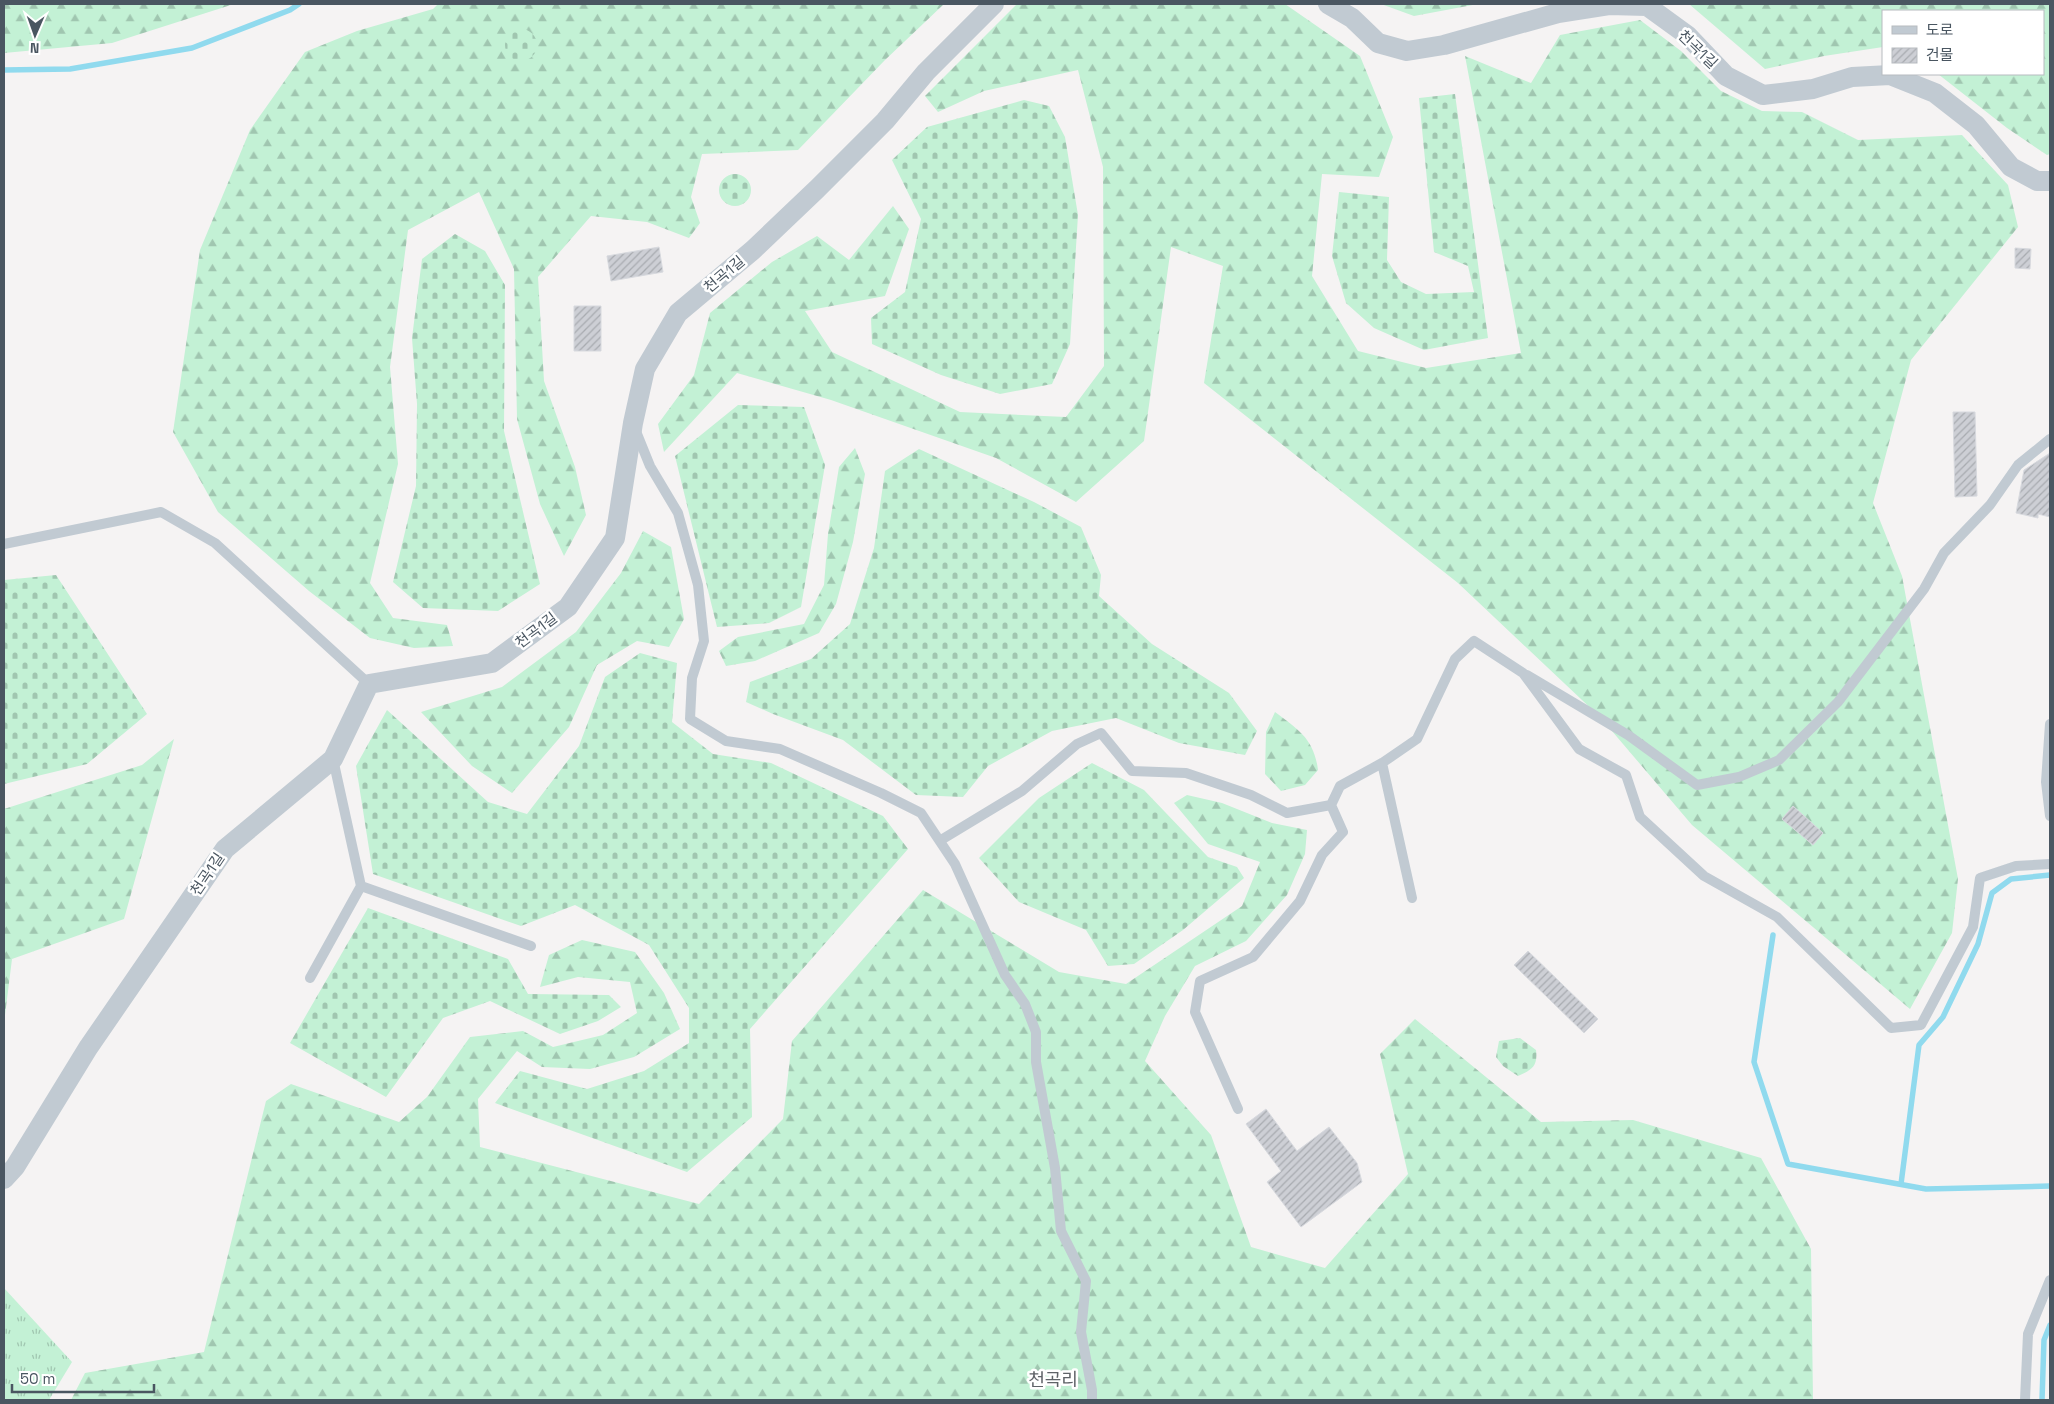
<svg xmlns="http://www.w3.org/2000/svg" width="2054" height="1404" font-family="'Space Grotesk','Noto Sans KR',sans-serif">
<defs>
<pattern id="grass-tufts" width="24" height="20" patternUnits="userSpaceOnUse" patternTransform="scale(1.25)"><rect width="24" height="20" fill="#c3f1d5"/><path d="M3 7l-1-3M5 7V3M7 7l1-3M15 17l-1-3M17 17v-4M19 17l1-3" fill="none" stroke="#a0c6b0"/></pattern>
<pattern id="forest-firs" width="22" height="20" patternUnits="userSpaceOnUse" patternTransform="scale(1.25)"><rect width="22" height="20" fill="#c3f1d5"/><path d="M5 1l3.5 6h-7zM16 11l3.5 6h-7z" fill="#a0c6b0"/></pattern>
<pattern id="cemetery-stones" width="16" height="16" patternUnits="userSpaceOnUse" patternTransform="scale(1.25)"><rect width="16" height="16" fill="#c3f1d5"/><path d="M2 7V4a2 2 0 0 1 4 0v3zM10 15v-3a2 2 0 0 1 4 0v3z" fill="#a0c6b0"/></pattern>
<pattern id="building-hatch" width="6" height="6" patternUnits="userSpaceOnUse" patternTransform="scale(1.25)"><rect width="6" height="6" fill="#cdcfd5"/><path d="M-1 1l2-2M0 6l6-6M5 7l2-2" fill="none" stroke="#a8abb0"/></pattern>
</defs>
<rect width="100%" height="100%" fill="#f5f3f3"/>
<path fill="url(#grass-tufts)" d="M4,1288l68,74 -23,38h-45z"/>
<path fill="url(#forest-firs)" d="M4,4h230l-122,39 -108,10z
M438,4h506l-59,56 -87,90 -96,4 -11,43 9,26 -11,15 -42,-16 -56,-6 -53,61 6,104 31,86 11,48 -22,41 -24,-52 -23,-85 -3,-150 -35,-77 -71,38 -18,137 8,97 -28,119 23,35 54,7 6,21 -39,2 -44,-10 -61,-47 -91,-79 -45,-80 27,-182 50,-120 55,-78 52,-21 76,-22z
M1017,4h268l75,52 33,81 -14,40 -57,-3 -10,102 46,75 68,17 95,-15 -56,-297 66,27 29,-48 80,-15 41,31 40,40 41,20 40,1 56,28 104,-5 46,50 10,42 -107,133 -38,143 29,73 56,303 -6,54 -42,76 -218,-184 -92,-108 -142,-134 -254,-200 19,-117 -52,-19 -27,194 -68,61 -80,-44 -165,-58 -94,-27 -73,79 -6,-28 36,-49 16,-62 62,-51 45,-26 32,24 44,-54 16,23 -24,67 -80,15 27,41 128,60 106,5 38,-51 -1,-199 -25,-97 -94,21 -46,21 -13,-16z
M1381,4h97l-64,12z
M1689,4h361v150l-3,1 -40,-27 -69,-54h105v-63h-160v36l-59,9 -59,13z
M855,448l10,26 -12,68 -17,62 -17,29 -64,28 -29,5 -7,-15 19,-14 66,-13 20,-39 4,-51 11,-67z
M643,531l28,16 13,72 -15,28 -32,-6 -40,24 -28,62 -57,66 -40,-27 -51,-54 81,-25 74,-55 45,-59z
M1275,712c24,18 39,27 43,58l-13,15 -24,6 -16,-17 1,-42z
M174,739l-50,180 -112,40 -8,64v-214l138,-44z
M1187,795l35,8 50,20 35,7 -2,24 -18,41 -41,46 -51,25 -30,50 -20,45 66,74 40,112 74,21 83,-94 -28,-120 35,-35 126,103 92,-2 128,38 50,91 2,151h-1742l14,-27 119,-21 62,-251 25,-17 108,38 28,-25 43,-60 53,-6 30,16 50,-12 34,-22 -7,-31 -52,-5 -38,10 9,-32 33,-15 53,12 29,41 16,36 -46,28 -44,12 -48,-2 -25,-16 -39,48 2,48 219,57 84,-85 9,-78 131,-151 136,82 67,12 116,-78 18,-44 -52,-18 -34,-41z"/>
<path fill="url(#cemetery-stones)" d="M505 45a16 16 0 1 1 32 0a16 16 0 1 1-32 0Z
M1455,94l33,244 -64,12 -50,-22 -28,-25 -14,-47 7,-64 50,5 -2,63 14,22 25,12 48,-2 -6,-26 -34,-14 -15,-154z
M1024,100l25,6 16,31 13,78 -8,129 -18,40 -52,10 -59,-19 -69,-31 -1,-26 34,-26 16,-73 -29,-59 35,-33z
M719 190a16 16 0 1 1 32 0a16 16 0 1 1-32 0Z
M455,234l30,17 20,34 -1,146 36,153 -42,27 -75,-3 -30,-26 23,-96 1,-82 -5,-66 10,-79z
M738,405l66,2 21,58 -24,142 -32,16 -52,4 -42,-171z
M919,449l115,53 47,25 20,48 -2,21 53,48 77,49 28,38 -12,24 -66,-12 -63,-25 -64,13 -64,35 -25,31 -47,-2 -73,-55 -70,-26 -27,-12 4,-20 61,-23 39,-35 24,-76 11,-77z
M56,575l91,139 -60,50 -83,20v-204z
M640,653l37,10 -5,59 41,32 58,9 112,53 25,33 -158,180 2,88 -65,55 -192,-69 25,-32 67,18 57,-18 45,-28v-35l-40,-63 -74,-40 -54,21 -148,-52 -17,-108 31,-56 101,92 39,12 52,-68 26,-69z
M1092,763l52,27 64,67 29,10 7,11 -61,52 -49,34 -26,2 -22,-36 -67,-28 -40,-44 60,-60z
M368,908l140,51 20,35 81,1 12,12 -23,14 -38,13 -70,-33 -47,17 -57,79 -96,-54z
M1520,1038l16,12c2,16 -4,20 -18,26l-15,-10 -7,-9 3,-16z"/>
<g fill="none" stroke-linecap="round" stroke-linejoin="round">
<path stroke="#90daee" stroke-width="5.5" d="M4,70l66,-1 122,-21 98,-38 9,-6
M1773,935l-19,127 34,102 138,25 124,-3
M1901,1184l18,-139 24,-28 35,-73 14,-51 19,-14 39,-4
M2042,1400l2,-60 6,-15"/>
</g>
<path fill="url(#building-hatch)" stroke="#d7d9de" d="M659,247l4,25 -52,9 -4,-25z
M2015,248l16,1 -1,20 -15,-1z
M574,306h27v45h-27z
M1953,412h22l2,84 -22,1z
M2050,453v64l-12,-3v4l-22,-5 8,-43z
M1793,806l30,27 -10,12 -31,-26z
M1528,951l70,68 -14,14 -70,-68z
M1266,1109l31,42 32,-24 28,36 5,19 -61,45 -34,-45 14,-11 -35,-47z"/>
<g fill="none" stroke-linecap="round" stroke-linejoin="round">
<path stroke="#c1cad2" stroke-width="10" d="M635,429l15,37 28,47 20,72 6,56 -12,37 -2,41 36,22 54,8 101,44 40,20 34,51 50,111 20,29 11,28v30l19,106 6,63 25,50 -5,51 11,58v10
M4,544l157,-32 54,31 154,141
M1527,675l101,60 69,50 42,-8 40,-17 59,-58 86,-113 20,-36 46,-48 28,-40 32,-26
M2050,724l-4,58 4,34
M333,759l28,127 170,60
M1382,763l30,135
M941,840l81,-49 55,-47 24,-11 31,38 54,2 65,22 36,18 44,-8
M310,978l51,-92
M1238,1109l-43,-97 5,-31 53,-24 47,-56 22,-46 21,-23 -12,-27 9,-19 42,-23 35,-24 38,-80 19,-18 49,32 56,76 47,26 14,42 64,59 73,41 114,111 30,-3 52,-98 7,-49 36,-12 34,-2
M2025,1400l3,-66 22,-54"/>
<path stroke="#c1cad2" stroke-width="20" d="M1328,4l24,14 26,25 29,8 37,-6 114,-32 51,-8 38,1 40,29 39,41 37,19 50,-6 39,-12 38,-2 45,18 41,32 35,42 26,14h13
M4,1179l11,-12 73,-119 137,-199 108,-90 36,-75 123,-21 76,-56 47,-69 18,-115 12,-54 33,-56 75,-63 64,-61 68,-68 41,-49 68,-68"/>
</g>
<g text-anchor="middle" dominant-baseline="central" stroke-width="5" stroke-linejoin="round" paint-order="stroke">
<g font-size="15" fill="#4a5661" stroke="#fff">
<text transform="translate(1698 49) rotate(44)">천곡1길</text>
<text transform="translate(724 274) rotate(-40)">천곡1길</text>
<text transform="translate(536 630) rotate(-37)">천곡1길</text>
<text transform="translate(207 874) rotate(-56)">천곡1길</text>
</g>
<g font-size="18" fill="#5f6368" stroke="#fff">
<text x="1053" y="1379">천곡리</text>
</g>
</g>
<rect width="2054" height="1404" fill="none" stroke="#4a5661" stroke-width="10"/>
<rect x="1882" y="10" width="162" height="65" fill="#ffffff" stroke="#b7bbc0"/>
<rect x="1892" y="26" width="25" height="8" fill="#c1cad2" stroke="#b7bbc0"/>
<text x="1926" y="35" font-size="15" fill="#4a5661">도로</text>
<rect x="1892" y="48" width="25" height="15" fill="url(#building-hatch)" stroke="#b7bbc0"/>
<text x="1926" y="60" font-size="15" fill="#4a5661">건물</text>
<g transform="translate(35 35) rotate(182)" stroke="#ffffff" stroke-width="4" paint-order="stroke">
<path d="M0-4L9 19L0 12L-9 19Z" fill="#4a5661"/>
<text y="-8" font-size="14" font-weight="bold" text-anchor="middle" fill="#4a5661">N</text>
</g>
<path d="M12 1384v8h142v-8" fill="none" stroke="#4a5661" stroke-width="2.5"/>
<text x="20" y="1384" font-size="15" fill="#4a5661" stroke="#ffffff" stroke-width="4" paint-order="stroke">50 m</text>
</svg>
